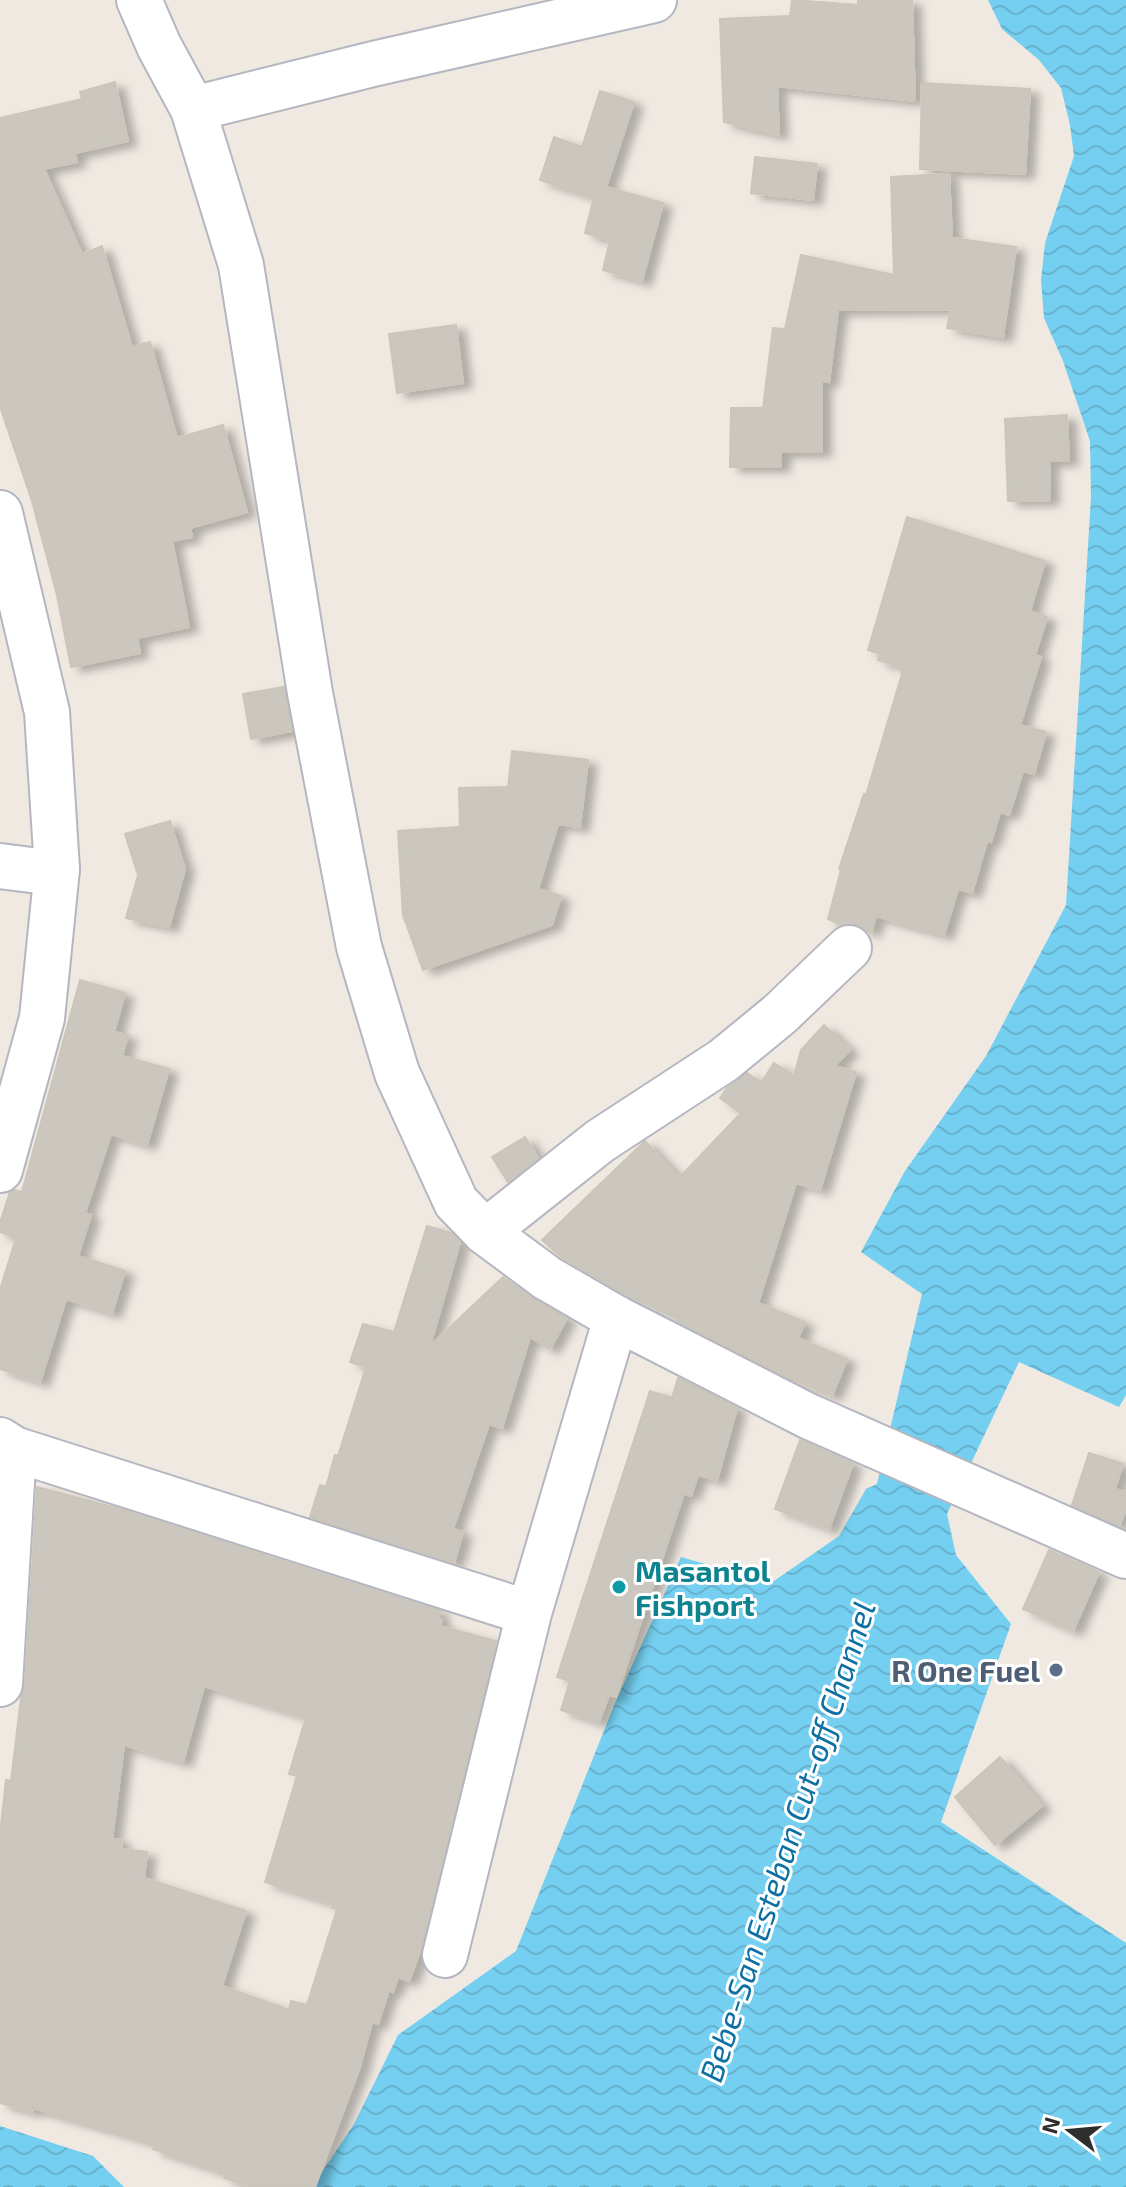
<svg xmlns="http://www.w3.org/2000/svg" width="1126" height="2187" font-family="'Exo 2',sans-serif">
<defs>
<pattern id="water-waves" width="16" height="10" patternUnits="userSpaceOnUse" patternTransform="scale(2)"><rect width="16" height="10" fill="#75cff0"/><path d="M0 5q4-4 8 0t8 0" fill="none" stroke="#66b2ce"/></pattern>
<filter id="shadow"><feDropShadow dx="9" dy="5" stdDeviation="4" flood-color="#0004"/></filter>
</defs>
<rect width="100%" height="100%" fill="#efe9e1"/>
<path fill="url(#water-waves)" d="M988,0h138v1395l-7,12 -100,-45 -72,152 9,41 55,69 -70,198 185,121v244h-814l42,-63 44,-89 118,-84 99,-248 66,-146 90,26 68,-47 27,-47 11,-5 45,-190 -61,-42 44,-81 81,-115 80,-151 25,-408 -1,-56 -27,-80 -19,-43 -3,-38 4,-37 29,-87 -4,-31 -9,-37 -22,-28 -37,-31z
M0,2126l93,30 31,31h-124z"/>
<path fill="#cbc7bf" stroke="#cbc5ba" stroke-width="2" fill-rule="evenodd" filter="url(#shadow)" d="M792,0l66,5v-5h54l3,101 -138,-15 2,49 -55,-13 -4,-103 70,-3z
M115,82l13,59 -53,12 2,9 -33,7 38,85 20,-8 30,101 18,-5 27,96 46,-13 24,87 -57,16 2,9 -20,4 17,86 -52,11 3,15 -69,14 -14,-72 -25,-94 -32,-95v-288l82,-19 -2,-7z
M922,83l108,6 -5,85 -105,-5z
M600,91l34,11 -28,85 57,16 -21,78 -39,-11 7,-30 -25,-7 9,-36 -54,-17 14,-43 28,10z
M755,157l62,7 -4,36 -62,-7z
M949,174l3,64 64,9 -13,90 -56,-9 4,-19 -113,1 -9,72 -7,-1v71h-41v15h-51l1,-59h32l10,-80 12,1 16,-74 93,20 -3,-98z
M456,325l7,58 -66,10 -8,-59z
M1067,415l2,46h-20l1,39 -42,1 -3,-82z
M907,517l138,44 -15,50 17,6 -12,38 6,2 -21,68 26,7 -12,42 -11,-3 -14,44 -9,-3 -9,30 -4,-1 -15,52 -14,-4 -14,46 -68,-19 -5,17 -14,-9 -16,1 -13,-6 13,-49 -2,-1 25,-75 2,1 36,-121v-7l-24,-7 2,-6 -12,-4z
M284,687l8,44 -41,8 -8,-45z
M512,751l76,9 -8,67 -22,-3 -20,65 23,7 -9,29 -129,45 -20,-55 -5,-84 62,-4 -1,-39 49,-1z
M170,821l15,48 -16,58 -43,-9 12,-43 -13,-41z
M80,980l45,13 -11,39 14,3 -6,21 47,13 -22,76 -36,-11 -26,79 6,2 -13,41 47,15 -13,42 -46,-14 -26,83 -40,-13v-79l16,-52 -16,-6v-9l10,-31 4,-2 8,2z
M824,1025l26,25 -16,16 22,6 -36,118 -24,-7 -38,120 47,19 -7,16 49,21 -15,37 -44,-18 -111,-57 1,-2 -50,-23 -67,-39 -19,-17 103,-99 34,37 62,-65 -21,-15 7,-10 20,-15 14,10 13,-20 20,13 7,-26z
M525,1137l13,21 -30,24 -16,-25z
M427,1226l24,7 9,9 -30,104 73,-69 29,21 35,20 -17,31 -20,-12 -28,91 -13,-4 -36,105 10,3 -9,31 -144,-46 10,-32 6,2 9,-32 3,1 28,-89 -16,-5 13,-38 31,8z
M678,1378l59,30 -20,72 -19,-5 -7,21 -7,-3 -68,204 -7,-2 -10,27 -38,-12 9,-29 -13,-4 93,-286 22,7z
M800,1440l53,23 -24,66 -54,-20z
M1089,1453l34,11 -8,25 11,3v18l-7,16 -47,-21z
M37,1487l83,22 320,102 -2,8 4,1 -2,6 56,15 -75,308 -12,32 -11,-4 -5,15 -4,-2 -11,34 -6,-2 -12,45 -45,120h-63l-28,-9 2,-5 -73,-24 2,-6 -122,-35 -1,4 -32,-9v-269l6,-54 5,1 10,-83 4,-13zM204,1686l102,31 -17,57 8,2 -32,106 68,21 -1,5 5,1 -30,96 -16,-4 -2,9 -67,-24 24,-75 -102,-33 3,-26 -26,-3 1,-9 -10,-1 12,-94 59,17z
M1049,1550l50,22 -26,59 -50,-22z
M1000,1757l42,49 -47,39 -40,-48z"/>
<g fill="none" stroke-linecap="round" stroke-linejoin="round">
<defs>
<path id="street" d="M193,109l180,-45 281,-64
M0,866l31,4 26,-1
M485,1232l115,-91 124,-81 56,-46 69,-66
M0,1440l14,9 515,164 87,-295
M0,1684l14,-235
M445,1955l84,-342"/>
<path id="secondary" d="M139,0l20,46 34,63 48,156 69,428 49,254 38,126 59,129 29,30 62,46 69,40 192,98 318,140
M0,513l47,199 10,157 -15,149 -42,152"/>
</defs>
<use href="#street" stroke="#b4b7c1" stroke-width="48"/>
<use href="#secondary" stroke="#b4b7c1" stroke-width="48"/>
<use href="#street" stroke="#fff" stroke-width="44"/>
<use href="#secondary" stroke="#fff" stroke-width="44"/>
</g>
<circle fill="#0f9aa8" stroke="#fff" stroke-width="3" cx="619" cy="1587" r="8"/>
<circle fill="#5c6f8a" stroke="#fff" stroke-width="3" cx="1056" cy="1670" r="8"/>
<g text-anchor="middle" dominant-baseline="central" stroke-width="6" stroke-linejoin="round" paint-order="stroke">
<g font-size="30" font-weight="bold" fill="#0d838f" stroke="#fff" text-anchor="start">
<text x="635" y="1570">Masantol<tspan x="635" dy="34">Fishport</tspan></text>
</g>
<g font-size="30" font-weight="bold" fill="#4e5e75" stroke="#fff" text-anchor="end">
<text x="1040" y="1670">R One Fuel</text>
</g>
<g font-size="32" font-style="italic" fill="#0d6fa3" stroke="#fff">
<text transform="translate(786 1841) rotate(-72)">Bebe-San Esteban Cut-off Channel</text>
</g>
</g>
<g transform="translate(1070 2131) rotate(286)" stroke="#ffffff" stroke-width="6" paint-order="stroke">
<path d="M0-6L14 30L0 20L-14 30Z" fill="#2e2e2e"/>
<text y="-12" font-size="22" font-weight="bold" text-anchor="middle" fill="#2e2e2e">N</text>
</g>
</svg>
